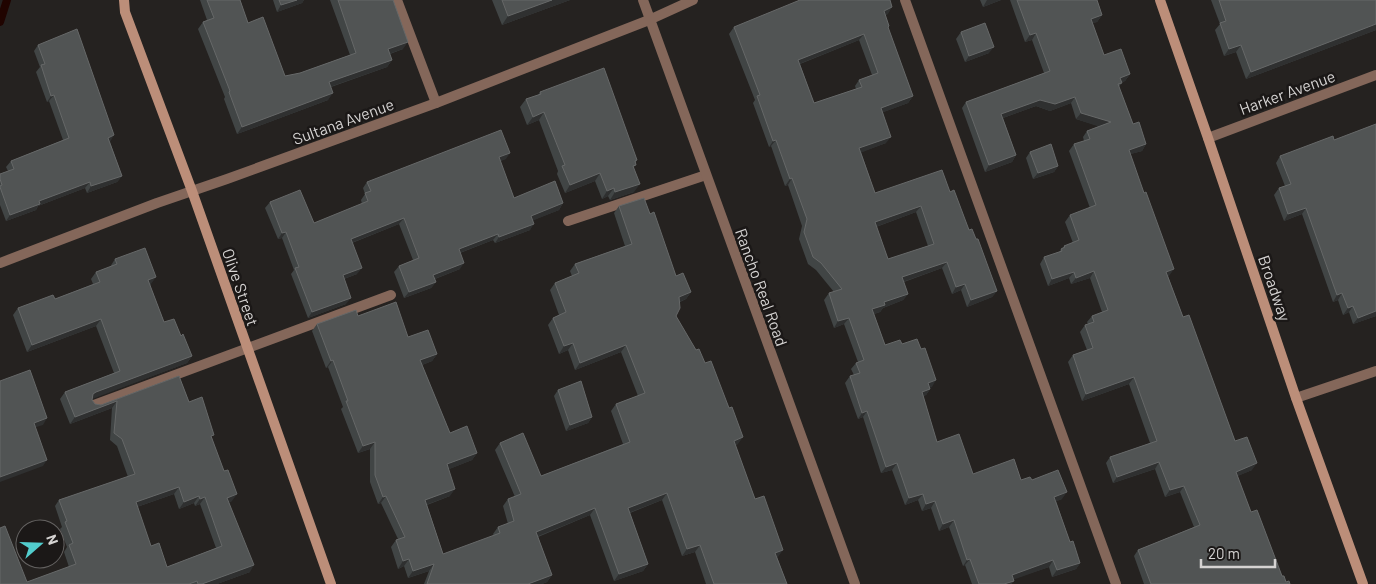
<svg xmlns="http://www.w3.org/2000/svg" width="1376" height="584" font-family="Barlow,sans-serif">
<rect width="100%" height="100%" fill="#252220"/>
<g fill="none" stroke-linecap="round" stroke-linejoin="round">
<path stroke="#200400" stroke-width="8" d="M0,22l7,-22"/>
<path stroke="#84675a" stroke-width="10" d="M397,0l39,103
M905,0l211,584
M568,221l138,-46
M94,405l297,-110"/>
<path stroke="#84675a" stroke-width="10" d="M643,0l212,584
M1208,138l168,-63
M0,263l157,-60 70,-24 209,-76 213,-83 44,-20
M1296,398l80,-27"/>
<path stroke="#bc8e79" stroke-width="10" d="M124,0l1,12 67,179 139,393
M1160,0l48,138 88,260 67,186"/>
</g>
<path fill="#414545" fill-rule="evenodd" d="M200,0h40l8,23 37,53 15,-3 50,-18 -20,-55h63l10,49 -13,5 2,6 -5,7 -56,20 -3,13 -91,34 -13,-35 1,-2 -27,-68 5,-7 4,-2z
M273,0h31l-2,3 -25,9z
M492,0h78l-68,25z
M980,0h21l-18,7z
M1010,0h87l5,15 -5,7 -5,1 12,32 26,19 -5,7 -3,1 -3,5 14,37 13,20 -4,7 -12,3 39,122h-1l15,41 52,124 17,29 -15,6 14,36 31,64 4,6 4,2h-146l-10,-28 4,-6 56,-23 -14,-35 -15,5 -10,-28 -42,14 -7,-20 4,-6 40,-14 -21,-59 -47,17 -14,-39 5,-7 14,-5 -7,-18 5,-7 3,-1 -1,-2 5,-6 10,-4 -12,-34 -19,6 -2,-6 -21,8 -8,-22 4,-7 15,-5 5,-6 9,-3 -8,-21 5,-7 20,-7 -21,-57 5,-7 10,-3 -1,-4 4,-6 12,-5 -23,-7 -5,-16 -21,8 -14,-5 -33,12 13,37 -4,7 -27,10 -23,-64 4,-6 78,-29 -12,-33 -7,2z
M1211,0h165v30l-130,49 -10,-27 -12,4 -9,-26 5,-6z
M888,14l-3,1 4,11 -1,3 25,67 -5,7 -25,9 3,31 -25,9 14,41 75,-1 19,38 28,61 -5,6 -25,10 -6,-17 -9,4 -10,-26 -38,14 4,12 -5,6 -20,8 -3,4 -6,2 11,31 17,-1 30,43h-2v2l-4,6 -3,1 14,46 36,32 48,6h11l30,19 -6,2 14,41 10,21 -4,6 -24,8 -3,-10 -36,12 1,2 -3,3h-39l-7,-19 -2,1 -14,-39 -10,4 -8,-23 -9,3 -4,-11 -13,5 -13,-35 -11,3 -18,-56 -5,2 -13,-36 5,-7 4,-1 -3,-6 5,-6 2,-1 -14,-38 -10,4 -10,-28 5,-7 5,-1 -18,-22 -8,-6 -9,-25 3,-13 -14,-41 -3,1 -14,-40 -2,1 -16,-44 2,-3 -26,-66 5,-7zM859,40l13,35 -13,5 -4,6 1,3 -42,14 -14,-39zM916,212l12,34 -40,13 -12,-32z
M961,32l28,21 -24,9 -9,-23z
M38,45l72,97 12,34 -5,6 -30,11 -2,-5 -47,18 -2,4 -30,11 -6,-16v-31l8,-3 -2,-4 5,-6 52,-21 -14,-39 -2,1 -11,-30 4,-5 -6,-16z
M540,92l97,68 -2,3 -1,5v24l-24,8 -2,-4 -6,3 -7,-18 -30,12 -8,-19 1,-3 -19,-51 -12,5 -7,-18 6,-8 12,-4z
M1376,124v192l-23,8 -4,-12 -6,3 -5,-15 -5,2 -31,-88 -18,7 -10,-26 5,-7 6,-2 -9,-23 4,-7 54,-16z
M1030,152l28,14 -4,6 -21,7 -7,-21z
M506,159l-6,2 14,37 49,5 -4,7 -26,10 -3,10 -35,13 -2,-3 -33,13v16l-25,10 1,3 -5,6 -27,10 -10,-26 5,-6 14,-6 -14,-36 -47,19 5,31 -13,5 2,25 -38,14 -17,-44 3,-4 -12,-32 -4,1 -13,-31 5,-6 44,21 48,-19 -1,-4 4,-6 -2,-6 4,-6z
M619,206l31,8 26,62 15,16 -5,7 -6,3 -4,14 62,128 -3,1 20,54 23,58h-1l10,27h-81l-11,-32 -13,4 -20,-56 -32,13 18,51 -5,7 -29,10 -24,-66 -52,22 14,38 -5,7 -5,2h-118l5,-13 -21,7 -4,-12 -6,3 -7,-22 5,-7 2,-1 -17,-36 -3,1 -8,-22v-33l-12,4 -17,-44 2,-2 -15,-40 -2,1 -14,-37 5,-7 41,-8 50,21 29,17 -5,7 -10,4 28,68 27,20 -5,7 -23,9 1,27 -23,9 16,49 51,-18 -1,-2 5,-7 10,-3 -5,-18 5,-7 7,-2 -20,-47 5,-7 41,33 82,-32 -12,-33 5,-7 22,-8 -17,-44 -46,18 -7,-20 -9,4 -11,-29 5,-7 6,-3 -9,-25 5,-7 17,-7 -2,-5 5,-7 50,-18 -11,-33z
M115,259l36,25 -1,1 14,37 17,14 11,20 -5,7 -94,35 -1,2 3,4 6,1 78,-29 10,26 23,36 20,63 -3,1 21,70 -33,12h-217l27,-2 42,-15 -5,-15 3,-5 -7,-18 2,-2 -7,-21 4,-6 69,-23 -11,-31 -7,-6 2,-32 -42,16 -10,-25 5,-7 49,-19 -18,-47 -69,26 -14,-37 5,-7 37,-9 38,-15 -2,-5 5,-7 14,-5zM174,494l5,15 15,-6 1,3 5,-2 16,44 -49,19 -16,-21 -14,-39z
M558,390l34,27 -4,6 -22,8 -12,-35z"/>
<path fill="#2f3030" d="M297,0h7l-2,3 -25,9 4,-7z
M552,0h18l-68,25 6,-9z
M987,0h14l-18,7z
M892,7l-4,7 -9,3 5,-6z
M1102,15l-5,7 -11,3 5,-6z
M1376,24v6l-130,49 5,-7z
M1036,33l-4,7 -7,2 5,-7z
M864,34l-5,6 -65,26 4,-6z
M408,42l-5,7 -20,7 5,-7z
M1241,45l-5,7 -12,4 5,-7z
M994,47l-5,6 -24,9 4,-6z
M392,60l-5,7 -63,22 5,-7z
M1130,74l-5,7 -9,3 4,-6z
M333,93l-5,7 -91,34 5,-7z
M54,95l-5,6 -2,1 4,-6z
M913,96l-5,7 -32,12 5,-7z
M1075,97l-4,6 -21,8 -14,-5 -39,14 4,-6 39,-14z
M544,112l-5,8 -12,5 6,-8z
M1081,113l30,9 -5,7 -30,-10z
M114,135l-4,7 -7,2 5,-6z
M891,137l-5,6 -31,12 4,-7z
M776,140l-5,6 -2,1 4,-6z
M1146,144l-4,7 -18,5 5,-6z
M510,153l-4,6 -12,4 5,-6z
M1016,155l-4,7 -27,10 4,-7z
M1058,166l-4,6 -21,7 5,-6z
M600,173l-5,8 -30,12 5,-8z
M122,176l-5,6 -30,11 4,-7z
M792,178l-4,7 -3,1 5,-7z
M90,182l-5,6 -47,18 -2,4 -30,11 4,-6 29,-14z
M640,184l-6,8 -24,8 5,-8z
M614,188l-6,8 -6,3 5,-8z
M563,203l-4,7 -32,13 4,-7z
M921,206l-5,6 -46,17 5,-7z
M1306,208l-4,6 -18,7 4,-7z
M404,218l-5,6 -53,21 5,-6z
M534,224l-4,6 -35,13 4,-6z
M286,232l-4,6 -4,1 4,-6z
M498,234l-5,6 -39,15 5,-6z
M947,262l-5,6 -45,16 5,-7z
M464,263l-4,6 -31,12 4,-6z
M362,268l-5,6 -19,7 5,-6z
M1174,269l-5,7 -7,2 4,-6z
M1094,271l-4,7 -19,6 5,-6z
M1074,272l-5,6 -21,8 4,-7z
M156,277l-5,7 -8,3 5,-7z
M436,282l-5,6 -27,10 5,-6z
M965,284l-4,6 -9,4 4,-7z
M997,291l-5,6 -25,10 4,-7z
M691,292l-5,7 -12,5 5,-7z
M1342,293l-4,7 -5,2 4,-7z
M908,294l-5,6 -20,8 -3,4 -12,4 4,-7 12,-7z
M351,298l-5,6 -38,14 4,-6z
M1353,306l-4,6 -6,3 5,-7z
M1376,311v5l-23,8 5,-6z
M849,318l-5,6 -10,4 4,-7z
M101,319l-5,7 -69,26 5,-7z
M573,343l-5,7 -9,4 5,-8z
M626,345l-5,7 -46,18 5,-7z
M437,354l-5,7 -17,7 5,-8z
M192,356l-5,7 -95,36 1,-5 3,-2z
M333,360l-5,7 -2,1 5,-7z
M1134,377l-5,7 -47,17 4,-7z
M936,380l-4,7 -8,3 4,-7z
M930,389l-4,6 -9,3 5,-6z
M117,401l-5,7 -42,16 5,-7z
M867,411l-4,6 -5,2 4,-6z
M592,417l-4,6 -22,8 4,-6z
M47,418l-4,7 -13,4 4,-6z
M743,437l-5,7 -9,4 5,-7z
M375,442l-5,7 -12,4 5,-7z
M477,453l-5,7 -30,12 5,-8z
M47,460l-4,6 -43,16v-5z
M1159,462l-4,7 -42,14 4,-6z
M897,463l-5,7 -11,3 5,-6z
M1257,463l-5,7 -21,9 5,-7z
M1184,486l-4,6 -15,5 5,-7z
M179,487l-5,7 -43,15 5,-7z
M455,489l-5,7 -30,11 5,-7z
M1067,492l-5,7 -12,5 4,-7z
M667,493l-5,7 -39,15 5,-7z
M237,494l-5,7 -10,4 5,-7z
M923,494l-5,6 -13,5 4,-7z
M199,496l-5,7 -15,6 5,-7z
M386,496l-5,7 -3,1 5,-7z
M205,497l-5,7 -5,2 5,-7z
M935,501l-4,7 -9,3 4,-7z
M595,508l-5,7 -59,24 5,-7z
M954,520l-5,7 -10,4 4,-7z
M700,545l-5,7 -13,4 5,-7z
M783,550l-5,7 -8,3 5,-7z
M409,559l-5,7 -6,3 5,-8z
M970,559l-5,6 -2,1 4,-6z
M1053,560l-4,7 -42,15 5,-7z
M1080,563l-4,6 -24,8 5,-7z
M434,564l-5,7 -21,7 5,-7z
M648,564l-5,7 -29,10 5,-7z
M254,565l-4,7 -33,12h-15z
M552,575l-5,7 -5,2h-14z
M1014,581l-3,3h-7z"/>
<path fill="#515454" stroke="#666868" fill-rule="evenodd" d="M207,0h33l8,23 15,-6 22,59 15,-3 56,-20 -18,-53h55l15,42 -20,7 4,11 -63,22 4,11 -91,34 -13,-35 1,-1 -27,-69 11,-4z
M279,0h18l-16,5z
M502,0h50l-44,16z
M800,0h90l2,7 -8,4 5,15 -1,1 25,69 -32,12 10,29 -32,11 16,45 67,-23 8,22 4,-2 15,40 3,-1 4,10h2l19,52 -26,9 -6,-16 -9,3 -9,-25 -45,15 6,17 -24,8 1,3 -13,4 13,36 15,-5 2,4 15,-5 4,10 4,-1 11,32 -8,3 2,6 -8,3 15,50 22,-8 14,40 41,-15 7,21 9,-3 2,3 26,-10 9,22 -13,5 16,45 3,-1 7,22 -23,7 -4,-10 -41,15 2,6 -10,3h-25l-9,-25 -3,1 -13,-40 -11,4 -8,-23 -9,3 -3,-10 -14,4 -12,-35 -11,4 -19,-56 -5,2 -12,-37 10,-3 -4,-10 8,-3 -15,-42 -11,3 -9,-28 13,-4 -21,-26 -8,-6 -9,-25 3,-13 -15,-41 -2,1 -14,-39 -3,1 -16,-45 3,-1 -26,-68zM864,34l14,39 -19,7 3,7 -48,16 -16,-43zM921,206l13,38 -46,15 -13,-37z
M1017,0h80l5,15 -11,4 13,36 17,-6 9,25 -10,4 2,5 -4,1 15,40 6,-2 7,22 -17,6 15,43 2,-1 28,77 -8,3 17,45 6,-2 46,126 12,-4 10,26 -21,9 15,40 6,-2 25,66h2l2,6 3,-1 1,3h-139l-13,-34 62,-25 -16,-39 -14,4 -11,-28 -42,15 -7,-20 47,-16 -23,-64 -48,17 -13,-39 20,-7 -8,-23 9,-3 -2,-6 16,-6 -14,-39 -18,7 -2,-6 -22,7 -8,-22 18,-6 -1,-2 4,-2 -1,-1 15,-6 -9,-25 26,-10 -22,-61 16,-5 -3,-8 24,-9 -30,-9 -6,-16 -20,7 -15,-4 -39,14 15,41 -27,10 -23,-63 84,-31 -14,-38 -6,2z
M1219,0h157v24l-125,48 -10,-27 -12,4 -9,-26 6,-2z
M985,23l9,24 -25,9 -8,-24z
M77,29l37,106 -6,3 14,38 -31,10 -1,-4 -51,19 1,3 -30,11 -10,-28v-1l2,-1 -2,-6v-5l14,-5 -3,-8 58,-23 -15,-43 -3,1 -10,-31 4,-1 -7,-19z
M604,68l33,92 -2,1 1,4 -3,1 7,18 -25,8 -1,-4 -7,3 -7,-18 -30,12 -8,-19 3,-1 -21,-53 -11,5 -7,-18 15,-5 -1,-2z
M1376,124v187l-18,7 -5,-12 -5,2 -6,-15 -5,2 -31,-87 -18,6 -9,-26 12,-4 -11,-28 53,-20 1,4z
M501,130l9,23 -11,4 15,41 41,-17 8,22 -32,13 3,8 -35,13 -1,-3 -39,15 5,14 -31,12 3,7 -27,10 -10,-26 20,-8 -15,-40 -53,21 11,29 -19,7 8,23 -39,14 -17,-44 4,-1 -13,-35 -4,1 -12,-31 30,-12 14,33 54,-22 -3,-8 6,-2 -4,-9z
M1051,144l7,22 -20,7 -8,-21z
M644,198l6,16 4,-2 22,64 7,-3 8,19 -12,5 1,11 -4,8 20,34 3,-1 6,14 6,-2 18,47 3,-1 11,30 -9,4 21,58 9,-3 19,54 -8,3 12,31h-73l-14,-39 -13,4 -20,-56 -39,15 20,56 -29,10 -24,-66 -59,24 16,43 -24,9h-101l7,-20 -21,7 -4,-12 -6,2 -7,-21 9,-3 -19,-41 -3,1 -8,-22v-33l-12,4 -17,-45h2l-15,-41 -2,1 -14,-37 39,-14 2,6 38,-14 12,35 20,-7 9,24 -17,6 30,73 17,-7 10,27 -30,11 8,25 -30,11 18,54 57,-21 -2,-6 16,-6 -6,-22 13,-5 -21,-51 23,-10 18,43 89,-34 -14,-38 29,-11 -19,-48 -46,18 -7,-20 -9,3 -11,-28 13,-6 -11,-29 24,-10 -4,-9 57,-20 -13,-38z
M145,248l11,29 -8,3 16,42 10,-3 7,17 2,-2 9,22 -96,36 -3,2 -1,6 3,4 6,1 78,-29 10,26 13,-5 12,38 -3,1 13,35 4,-1 9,24 -10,4 27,67 -52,19h-4l-1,-3 -8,3h-189v-56l5,-2 22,56 49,-18 -7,-19 4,-2 -8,-21 2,-1 -8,-21 76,-26 -13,-35 -8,-6 3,-32 -42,16 -10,-25 55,-21 -19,-52 -69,26 -14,-37 35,-13 2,4 45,-17 -4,-10 21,-8 -2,-5zM179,487l5,15 15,-6 1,3 5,-2 17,49 -55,21 -8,-24 -8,3 -15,-44z
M30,370l17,48 -13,5 13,37 -47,17v-96z
M581,381l11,36 -22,8 -12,-35z"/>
<g text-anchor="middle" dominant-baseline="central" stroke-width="5" stroke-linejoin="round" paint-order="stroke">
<g font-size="16" fill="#d5d3d2" stroke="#1b1817">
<text transform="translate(1287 92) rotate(-20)">Harker Avenue</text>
<text transform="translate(343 121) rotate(-20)">Sultana Avenue</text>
<text transform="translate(241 287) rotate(71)">Olive Street</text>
<text transform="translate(762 287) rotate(70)">Rancho Real Road</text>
<text transform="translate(1275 288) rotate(71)">Broadway</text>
</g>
</g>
<g transform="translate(40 544) rotate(70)"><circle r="24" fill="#1b1817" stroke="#656362"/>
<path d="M0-4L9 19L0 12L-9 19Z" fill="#52cdcd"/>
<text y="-8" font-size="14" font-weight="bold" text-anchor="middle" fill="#d5d3d2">N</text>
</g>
<path d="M1201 559v8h74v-8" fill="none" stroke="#d5d3d2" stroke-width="2.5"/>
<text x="1208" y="559" font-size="15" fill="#d5d3d2" stroke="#1b1817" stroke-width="4" paint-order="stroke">20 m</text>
</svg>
